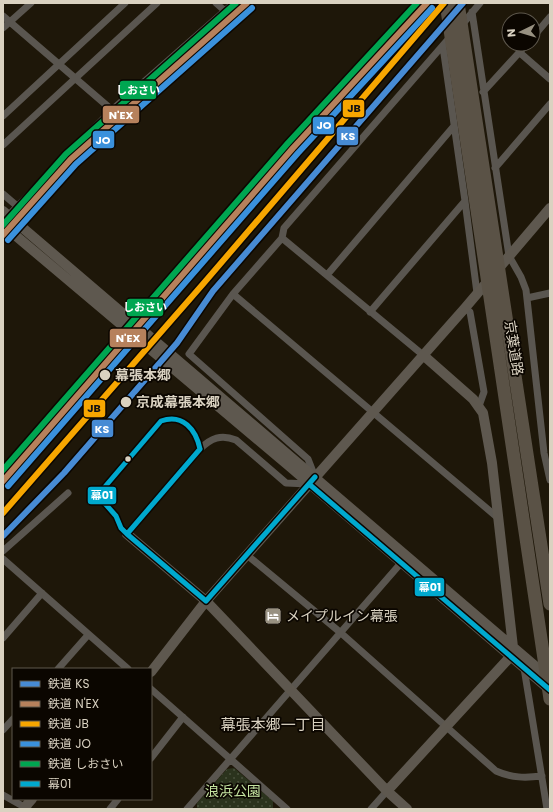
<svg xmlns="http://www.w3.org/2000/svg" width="553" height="812" font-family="Poppins,'Noto Sans JP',sans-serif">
<defs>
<pattern id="grass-dots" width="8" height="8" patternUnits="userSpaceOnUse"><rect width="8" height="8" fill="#2b331d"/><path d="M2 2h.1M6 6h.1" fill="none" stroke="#49503c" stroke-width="1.8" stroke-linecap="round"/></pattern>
</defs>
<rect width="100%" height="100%" fill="#1e1709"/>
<path fill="url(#grass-dots)" d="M234,768l39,33v8h-76v-6l30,-34z"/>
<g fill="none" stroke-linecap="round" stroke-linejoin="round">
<path stroke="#5a5650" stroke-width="7" d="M216,3l9,8
M472,12l37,244 12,21 5,13 18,163 6,27
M3,16l109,94
M461,26l19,-23
M3,28l28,-25
M533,37l17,-20
M443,47l22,154 12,92
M519,52l31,27
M483,92l44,-48
M3,116l122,-113
M3,145l154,-142
M495,168l55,-64
M3,194l14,12
M3,221l109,-111 122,-107
M282,238l141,117
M327,275l127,-149
M233,294l264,223
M527,298l23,-5
M465,308l5,4 14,80 -5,14
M370,312l95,-111
M315,477l-7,-18 -119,-105 44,-60 49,-56 2,-10 167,-192
M127,534l73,-85c11,-11 21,-15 36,-9l50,43 23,1
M3,551l65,-58
M247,555l94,78 155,138c16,7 29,7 46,5
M3,559l125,110
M3,638l39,-45
M524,668l23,141
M58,669l30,-34
M151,689l136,120
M3,730l10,-11
M151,758l32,-41
M3,795l25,14
M110,809l8,-10
M187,809l214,-246
M371,809l16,-18"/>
<path stroke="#5e584f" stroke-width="10" d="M3,211l545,466
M3,225l286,241 261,224
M127,534l79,67 181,190 20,18
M151,672l55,-71 259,-293 85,-100
M387,791l124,-135 2,-9 -21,-184 -9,-50 -10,-14 -50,-44
M25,807l7,-8"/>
<path stroke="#5a5246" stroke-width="13" d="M446,3l104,696
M458,3l92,601"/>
<defs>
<path id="bus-1" d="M200,449c-4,-19 -17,-36 -39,-28l-58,68 -2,10 15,17 5,12 6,6 79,67
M309,484l241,206
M127,534l73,-85
M206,601l109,-124"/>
</defs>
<use href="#bus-1" stroke="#0b0600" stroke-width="8"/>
<use href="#bus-1" stroke="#00a9ce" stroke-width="5"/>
<defs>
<path id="rail-1" d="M3,536l61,-63 113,-130 36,-52 250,-288"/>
<path id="rail-2" d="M3,235l68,-76 176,-156
M3,481l290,-333 134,-145"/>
<path id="rail-3" d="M3,513l200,-229 241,-281"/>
<path id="rail-4" d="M8,240l68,-76 176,-156
M8,486l290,-333 134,-145"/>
<path id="rail-5" d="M3,225l63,-71 170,-151
M3,470l285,-327 129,-140"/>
</defs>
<use href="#rail-1" stroke="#0b0600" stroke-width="9"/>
<use href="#rail-2" stroke="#0b0600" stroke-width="9"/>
<use href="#rail-3" stroke="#0b0600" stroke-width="9"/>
<use href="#rail-4" stroke="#0b0600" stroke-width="9"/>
<use href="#rail-5" stroke="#0b0600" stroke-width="9"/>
<use href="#rail-1" stroke="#478bd4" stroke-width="6"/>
<use href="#rail-2" stroke="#b6815c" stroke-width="6"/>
<use href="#rail-3" stroke="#f7a600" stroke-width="6"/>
<use href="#rail-4" stroke="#3a91dc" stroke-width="6"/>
<use href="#rail-5" stroke="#00a651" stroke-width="6"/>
</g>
<defs>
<symbol id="hotel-square" viewBox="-11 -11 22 22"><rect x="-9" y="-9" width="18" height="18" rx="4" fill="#989181" stroke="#0b0600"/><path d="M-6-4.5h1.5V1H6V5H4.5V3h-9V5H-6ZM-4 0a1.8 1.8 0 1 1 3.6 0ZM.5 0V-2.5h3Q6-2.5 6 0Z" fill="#fff"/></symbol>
</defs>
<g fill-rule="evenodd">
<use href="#hotel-square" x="263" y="606" width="20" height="20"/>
</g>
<g fill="#dad2c1" stroke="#0b0600" stroke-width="1.5">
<circle cx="105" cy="375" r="6"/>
<circle cx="126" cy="402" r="6"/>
<circle cx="128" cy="459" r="3.5"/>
</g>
<g text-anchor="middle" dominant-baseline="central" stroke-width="3.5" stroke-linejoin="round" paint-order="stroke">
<g font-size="14" fill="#dad2c1" stroke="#0b0600">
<text transform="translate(514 348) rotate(81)">京葉道路</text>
</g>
<g font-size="14" font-weight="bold" fill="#dad2c1" stroke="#0b0600" text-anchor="start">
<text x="115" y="375">幕張本郷</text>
<text x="136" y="402">京成幕張本郷</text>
</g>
<g font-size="14" fill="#dad2c1" stroke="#0b0600" text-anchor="start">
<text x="286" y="616">メイプルイン幕張</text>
</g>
<g font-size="14" fill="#c4e3a0" stroke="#0b0600">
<text x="233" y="791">浪浜公園</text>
</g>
<g font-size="15" fill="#dad2c1" stroke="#0b0600">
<text x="273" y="724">幕張本郷一丁目</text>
</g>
</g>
<g stroke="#0b0600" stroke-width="1.5">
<rect x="119" y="80" width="38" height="20" rx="4" fill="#00a651"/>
<rect x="342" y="99" width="23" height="19" rx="4" fill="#f7a600"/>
<rect x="102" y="105" width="38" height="19" rx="4" fill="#b6815c"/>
<rect x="312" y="116" width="23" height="19" rx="4" fill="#3a91dc"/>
<rect x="336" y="126" width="23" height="20" rx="4" fill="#478bd4"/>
<rect x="92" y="130" width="23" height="19" rx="4" fill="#3a91dc"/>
<rect x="126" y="298" width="38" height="19" rx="4" fill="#00a651"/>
<rect x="109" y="328" width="38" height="20" rx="4" fill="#b6815c"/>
<rect x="83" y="399" width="23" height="19" rx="4" fill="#f7a600"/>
<rect x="91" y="419" width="23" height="19" rx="4" fill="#478bd4"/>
<rect x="87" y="486" width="30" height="19" rx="4" fill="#00a9ce"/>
<rect x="414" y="577" width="31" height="20" rx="4" fill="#00a9ce"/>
</g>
<g font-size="11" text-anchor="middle" font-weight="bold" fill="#fff">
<text x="138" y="94">しおさい</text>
<text x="121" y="119">N'EX</text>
<text x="324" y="129">JO</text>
<text x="348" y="140">KS</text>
<text x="103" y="144">JO</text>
<text x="145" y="311">しおさい</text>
<text x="128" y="342">N'EX</text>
<text x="102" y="433">KS</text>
<text x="102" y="499">幕01</text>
<text x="430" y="591">幕01</text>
</g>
<g font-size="11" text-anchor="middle" font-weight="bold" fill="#111">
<text x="354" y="112">JB</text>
<text x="94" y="412">JB</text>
</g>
<rect width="553" height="812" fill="none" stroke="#dad2c1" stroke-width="8"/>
<rect x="12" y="668" width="140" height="132" fill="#0b0600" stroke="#5e584d"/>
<rect x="20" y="681" width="20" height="6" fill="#478bd4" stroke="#5e584d"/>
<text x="48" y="688" font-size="12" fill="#dad2c1">鉄道 KS</text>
<rect x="20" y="701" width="20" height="6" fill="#b6815c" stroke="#5e584d"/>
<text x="48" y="708" font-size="12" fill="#dad2c1">鉄道 N'EX</text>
<rect x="20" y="721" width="20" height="6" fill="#f7a600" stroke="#5e584d"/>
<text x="48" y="728" font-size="12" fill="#dad2c1">鉄道 JB</text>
<rect x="20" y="741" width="20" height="6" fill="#3a91dc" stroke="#5e584d"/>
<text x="48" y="748" font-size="12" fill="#dad2c1">鉄道 JO</text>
<rect x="20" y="761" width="20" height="6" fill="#00a651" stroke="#5e584d"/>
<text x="48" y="768" font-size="12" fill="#dad2c1">鉄道 しおさい</text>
<rect x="20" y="781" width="20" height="6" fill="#00a9ce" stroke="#5e584d"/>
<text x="48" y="788" font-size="12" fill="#dad2c1">幕01</text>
<g transform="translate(521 32) rotate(265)"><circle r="19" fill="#0b0600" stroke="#5e584d"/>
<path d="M0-3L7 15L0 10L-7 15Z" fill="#989181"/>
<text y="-6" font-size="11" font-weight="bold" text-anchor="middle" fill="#dad2c1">N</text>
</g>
</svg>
